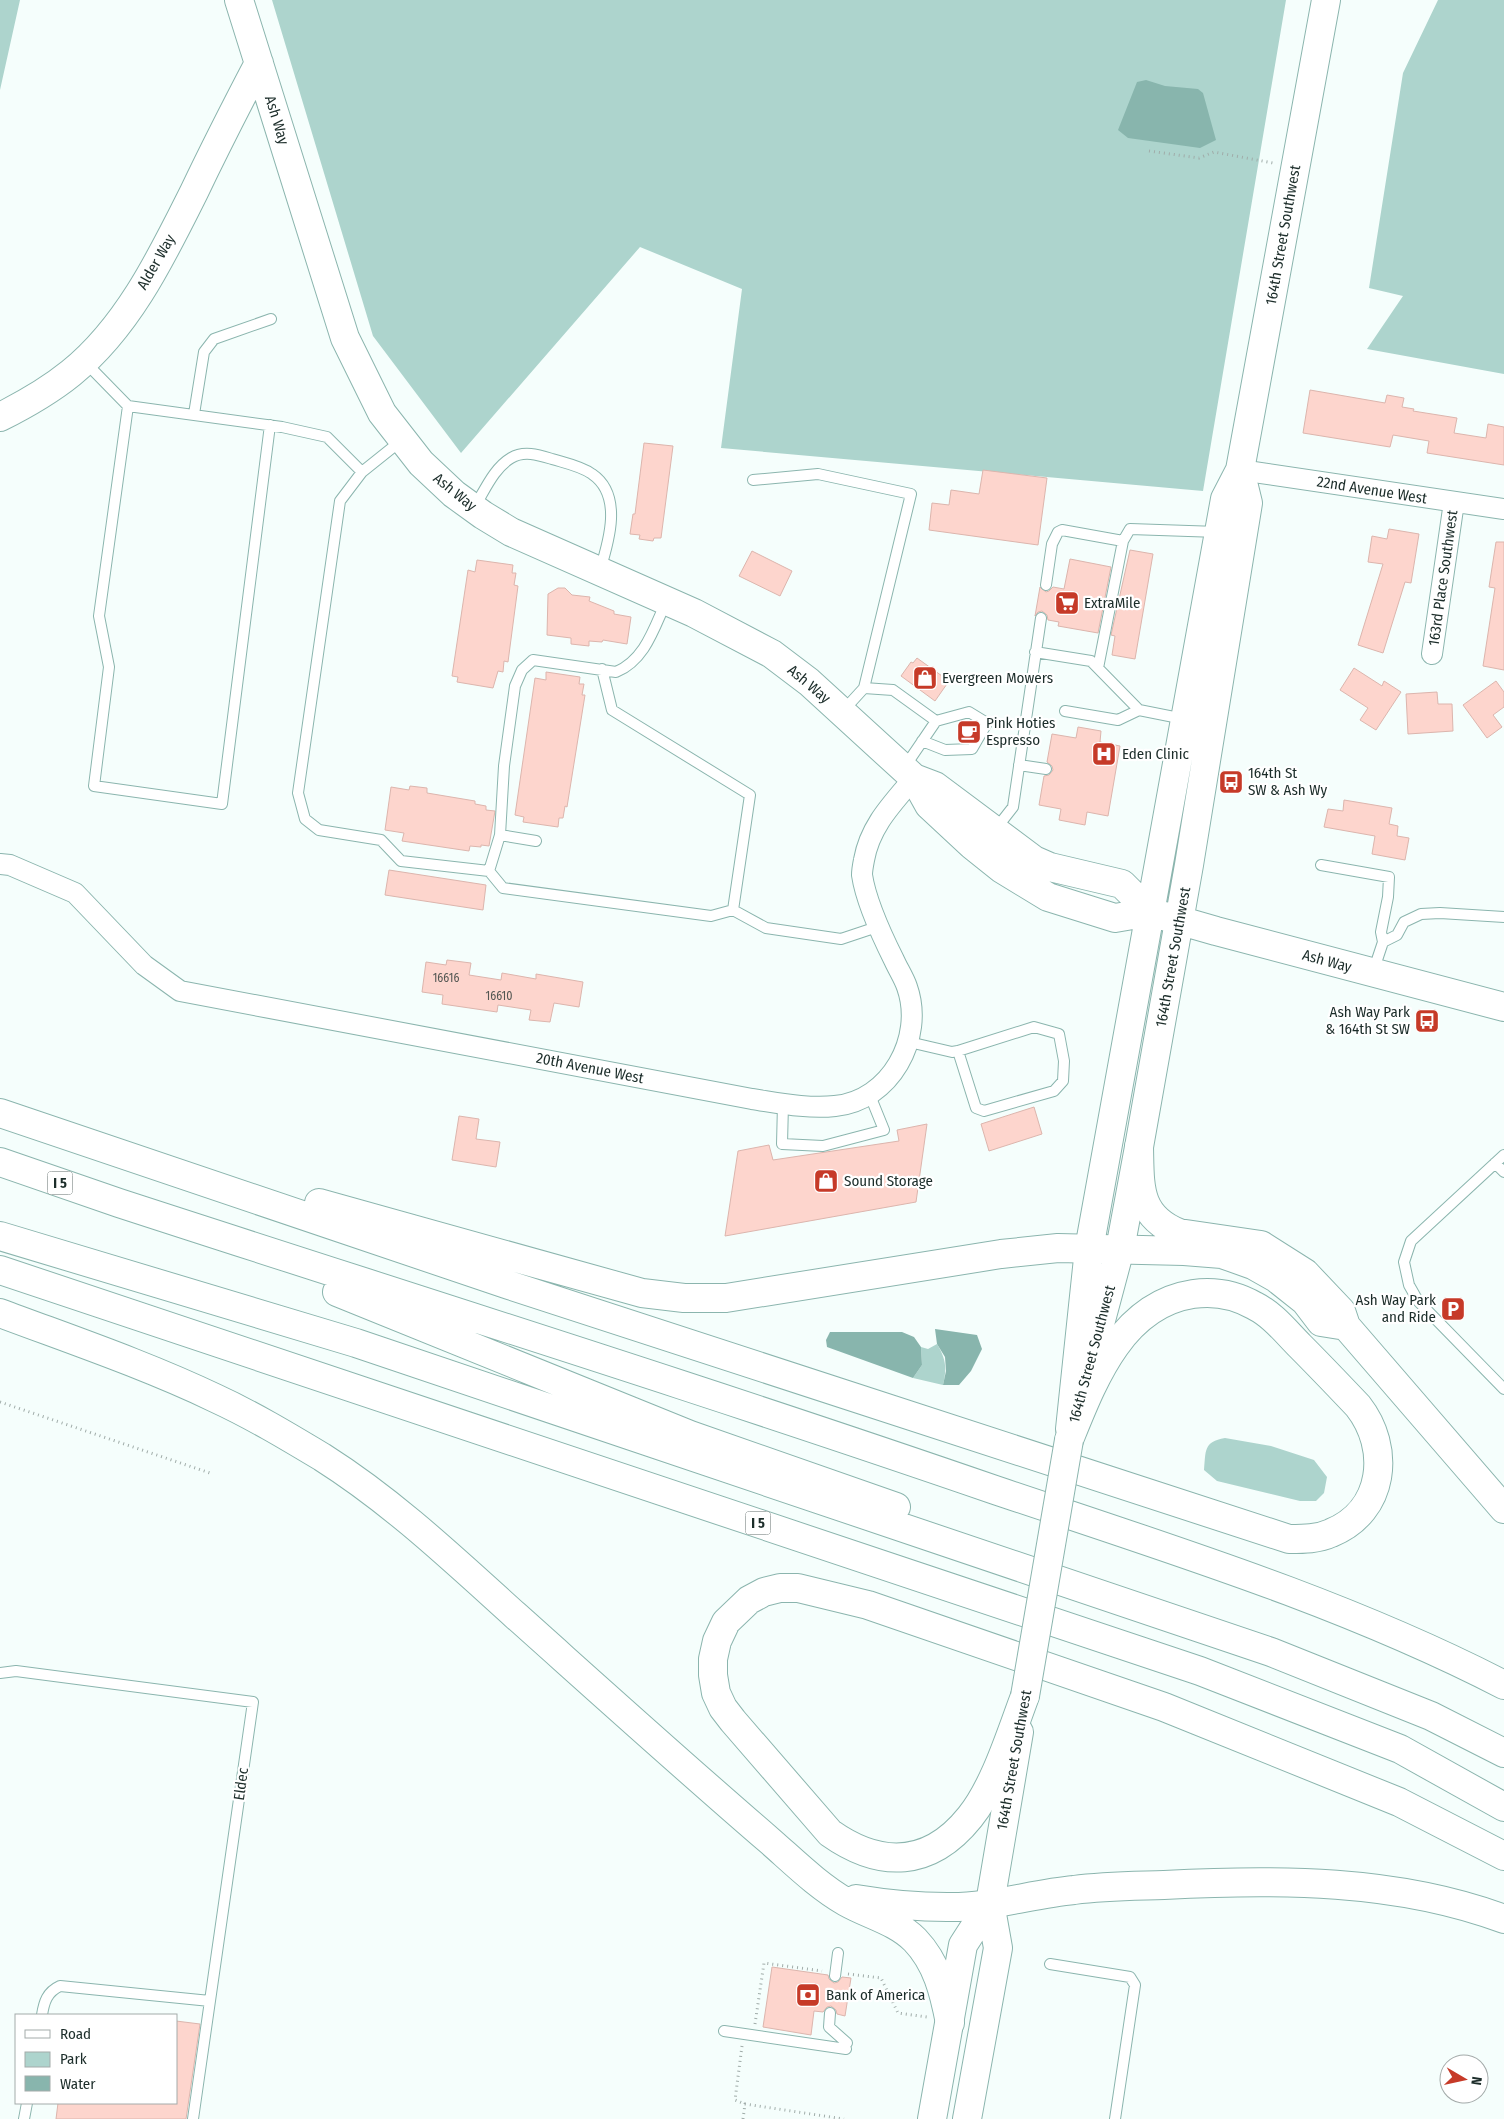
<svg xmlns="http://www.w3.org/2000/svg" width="1504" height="2119" font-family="'Fira Sans Condensed',sans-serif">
<rect width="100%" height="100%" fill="#f5fefc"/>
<path fill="#add4cd" d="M0,0h20l-20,90z
M272,0h1014l-83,491 -482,-43 21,-159 -102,-42 -179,206 -88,-117z
M1438,0h66v374l-137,-25 36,-53 -34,-8 34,-215z
M937,1344c9,15 10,24 6,41l-30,-7 9,-13 -1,-18 7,2z
M1225,1438l46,8 43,14 13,17 -3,16 -8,8h-16l-83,-20 -13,-11c2,-19 -1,-28 21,-32z"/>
<path fill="#88b5ad" d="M1146,80l19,6 33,3 5,4 13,47 -16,8 -72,-10 -10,-8 19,-48z
M935,1329l42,6 5,14 -11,22 -12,14h-16l3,-14 -1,-14 -8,-13z
M830,1332h72l12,5 7,10 1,18 -9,13 -86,-31 -1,-7z"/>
<path fill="#fdd5cd" stroke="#dcb5ad" d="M1310,390l75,13 2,-8 17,3 -2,9 12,2 -1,2 44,7 -3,15 32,5 2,-14 16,3v38l-77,-12 2,-12 -36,-6 -3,12 -87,-14z
M644,443l29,3 -12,92h-7l-1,3 -14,-2 1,-4 -10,-1 3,-20h2z
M983,470l64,8 -9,67 -109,-15 3,-27 17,2 2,-15 28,4z
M1389,529l30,5 -8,49 -6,-1 -22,71 -25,-8 25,-81 -15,-2 4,-26 15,3z
M1496,542h8v128l-21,-4 12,-78 -6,-1z
M1130,550l23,4 -18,105 -23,-4 3,-19 -4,-1z
M752,551l40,20 -12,25 -41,-20z
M1070,559l41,8 -13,66 -40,-7 1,-4 -11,-2 -1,-5 -5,-4 -4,1 -3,4 5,-29 6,5 3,-1 4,-4 11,2z
M477,560l36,5 -1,8h4l-2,12 4,1 -10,76 -4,-1 -1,11 -5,-1 -5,17 -36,-6 1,-5 -6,-1 16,-106 7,2z
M558,588h7l7,7 18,2 -1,4 25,10v3l17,3 -4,27 -24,-4 -1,2 -13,-1v5l-18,-2v-6l-24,-3 1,-41z
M917,658l32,23 -14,20 -34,-25 10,-14 2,1z
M1354,668l28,18 2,-5 17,11 -25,38 -16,-10 8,-12 -28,-18z
M546,672l34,5 -1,7h5l-2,11h3l-18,112 -2,-1 -2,12h-4l-1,9 -35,-5 1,-5 -9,-2 20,-137 11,2z
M1496,681l8,11v15l-11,8 9,12 -15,11 -24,-33z
M1437,692l1,12h14l1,27 -45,3 -2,-40z
M1078,727l23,4 -1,11 20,4 -12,70 -21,-4 -2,13 -26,-5 2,-11 -22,-4 5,-29 5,-1 4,-5 -1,-4 -5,-4 5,-28 24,4z
M410,786l17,2v5l48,8v3l11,2v4l9,1 -6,35 -8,-1v2l-11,-1 -1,5 -67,-10 2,-8 -19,-3 6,-43 18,3z
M1344,800l48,8 -3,16 9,2 -1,10 12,2 -4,22 -33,-6 3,-18 -51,-9 4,-18 15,2z
M389,870l97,15 -3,25 -98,-15z
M447,960l24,3 -2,12 32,5 1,-7 34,6v-5l47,8 -4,25 -25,-4 -4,19 -21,-2 2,-10 -33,-5 -1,7 -55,-8 1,-9 -21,-3 4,-30 20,3z
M1034,1107l8,27 -53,17 -8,-27z
M459,1116l20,3 -3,20 24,3 -4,25 -44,-7z
M927,1124l-11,78 -191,34 13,-85 31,-6 4,15 126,-19 -2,-11z
M772,1967l56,8 1,4 5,4 4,-1 4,-5 9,1 -6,38 -8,-2 -1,-4 -5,-4 -4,1 -4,5 -9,-1 -3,24 -48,-8z
M176,2021l24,3 -14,95h-130l2,-16h118z"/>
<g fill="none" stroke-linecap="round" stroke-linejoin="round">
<defs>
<path id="lane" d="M85,362l43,44
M194,414l10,-62 10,-13 57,-20
M270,425l-48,379 -128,-18 15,-119 -10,-51 29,-210 154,21 45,10 35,35
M402,440l-40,32 -22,29 -42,292 7,26 14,11 62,10 20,21 88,10 11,-36 4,-69 11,-80 7,-16 11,-10 83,12c29,-12 38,-44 50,-70
M753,480l65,-6 93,20 -47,194
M475,506c10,-16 19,-38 36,-48 13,-8 28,-3 41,1 13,4 29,7 40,15 31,21 17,67 8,96
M1046,585l6,-41 6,-12 4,-2 61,11 7,-12 88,3
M1035,652l56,9 48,49 45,9
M1098,668l25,-127
M1065,711l53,9 21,-10
M842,712l22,-24 29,2 43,31
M1019,765l27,4
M904,768l32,-47 33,-9 18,11 -15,26 -27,1 -23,-9
M995,830l18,-23 28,-189
M500,835l36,6
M1321,865l68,12 -1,20 -7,35 2,10 -10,30
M489,871l14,17 208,28 22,-6 17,-115 -138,-85 -10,-41
M733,910l33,18 75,11 36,-12
M1383,942l14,-7 7,-13 17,-8 19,-1 64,4
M909,1042l43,10 6,-1 76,-24 25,7 5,27 -1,20 -9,10 -70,20 -8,-3 -18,-57
M783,1104l-1,40 41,2 61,-16 -15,-37
M1504,1155l-93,86 -7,21 5,23 9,16 86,88
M1495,1163l9,9
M0,1673l16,-2 237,31 -60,417
M1050,1964l80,13 5,8 -20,134
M835,1976l3,-23
M830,2013l-1,14 18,16
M42,2015c2,-13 5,-23 18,-29l150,15
M724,2031l122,18
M24,2119l3,-16"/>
<path id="street" d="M1240,470l264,39
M1432,654l22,-152
M0,864l10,1 65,28 69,72 36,26 572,108c27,4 56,10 83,7 55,-5 90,-68 72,-119 -3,-9 -9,-18 -13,-27 -12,-24 -28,-58 -32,-85 0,-4 1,-10 2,-15 6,-34 28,-56 50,-82"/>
<path id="secondary" d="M239,0l106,338 37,75 39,50 33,31 29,21 28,17 183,81 78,41 37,28 105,96 15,27 43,40 30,24 46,28 67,21 35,-6 66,19 288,76
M0,417c24,-12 50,-27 71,-44 57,-46 91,-117 123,-181 21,-44 43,-87 65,-129
M914,778l21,8 99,74 16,7 72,17 28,28
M1092,1354l28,-105 19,-102 50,-282 59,-362 -8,-33
M1070,1429l19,-180 136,-750 15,-29 86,-470
M932,2119l31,-174 27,-42
M967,2119l31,-171 -8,-45 29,-171"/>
<path id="highway" d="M0,1113l509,172 780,254c15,0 29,0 42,-6 54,-22 60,-85 27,-127 -19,-20 -38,-40 -58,-60 -14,-14 -27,-31 -45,-40 -19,-11 -41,-15 -62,-12 -72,11 -100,87 -124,146
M1139,1147c1,39 -2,69 40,86l82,12 44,28 36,38 5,15 158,183
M0,1162l119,41c292,95 586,187 876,287 172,58 348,112 509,195
M319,1203l323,90 42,5h42l275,-44 57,-6 126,3 38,3 31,11 23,13 29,23 16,21 25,4
M0,1236l356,107 915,309 160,64 73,37
M0,1270l1200,401 200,78 104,58
M337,1292l353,143 206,72
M0,1313c72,27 146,52 215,85 37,17 72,38 107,59 71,45 131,102 193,158 85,76 169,152 255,226 24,21 48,45 76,61 23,13 50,19 69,38 22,23 29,52 35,83
M1025,1696c-14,37 -30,90 -55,121 -40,50 -89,52 -140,16l-97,-112 -10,-13 -7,-15 -3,-18v-16l4,-18 9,-19 23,-22 15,-8 16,-4h18l70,17 296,102 235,95 105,54
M856,1899c30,5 61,8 91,8 42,1 85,-13 127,-17 30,-4 60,-4 90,-5 113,-6 233,-6 340,34"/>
</defs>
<use href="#lane" stroke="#8bb5ae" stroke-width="12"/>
<use href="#street" stroke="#8bb5ae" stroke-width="22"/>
<use href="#secondary" stroke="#8bb5ae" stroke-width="30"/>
<use href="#highway" stroke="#8bb5ae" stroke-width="30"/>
<path stroke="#a0aca9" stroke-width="3" stroke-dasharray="1 4" stroke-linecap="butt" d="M1149,151l50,7 15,-6 59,11
M0,1402l210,71
M848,1974l33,4 17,35 29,4
M755,2024l9,-61 58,8
M742,2046l-7,54 10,4
M743,2119l2,-15 99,15"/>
<use href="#lane" stroke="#fff" stroke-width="10"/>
<use href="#street" stroke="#fff" stroke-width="20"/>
<use href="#secondary" stroke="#fff" stroke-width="28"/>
<use href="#highway" stroke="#fff" stroke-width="28"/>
<defs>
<path id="secondary-bridge" d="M1025,1696l44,-256"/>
</defs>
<use href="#secondary-bridge" stroke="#8bb5ae" stroke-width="30" stroke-linecap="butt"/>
<use href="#secondary-bridge" stroke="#fff" stroke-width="28"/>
</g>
<defs>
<symbol id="supermarket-square" viewBox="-11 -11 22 22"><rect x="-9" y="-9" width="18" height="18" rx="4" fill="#c63a28" stroke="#fff"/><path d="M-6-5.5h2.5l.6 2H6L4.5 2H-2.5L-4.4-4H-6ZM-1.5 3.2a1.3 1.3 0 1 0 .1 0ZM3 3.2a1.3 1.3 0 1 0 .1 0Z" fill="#fff"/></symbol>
<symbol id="shop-square" viewBox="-11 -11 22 22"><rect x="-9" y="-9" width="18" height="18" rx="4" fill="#c63a28" stroke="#fff"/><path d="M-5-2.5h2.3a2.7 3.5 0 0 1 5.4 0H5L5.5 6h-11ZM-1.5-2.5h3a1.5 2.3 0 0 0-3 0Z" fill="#fff"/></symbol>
<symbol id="cafe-square" viewBox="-11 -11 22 22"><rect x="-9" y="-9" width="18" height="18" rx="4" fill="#c63a28" stroke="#fff"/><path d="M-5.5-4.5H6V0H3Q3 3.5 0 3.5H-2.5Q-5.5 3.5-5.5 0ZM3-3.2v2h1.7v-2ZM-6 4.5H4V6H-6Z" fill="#fff"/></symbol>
<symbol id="hospital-square" viewBox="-11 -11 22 22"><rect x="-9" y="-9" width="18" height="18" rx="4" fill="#c63a28" stroke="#fff"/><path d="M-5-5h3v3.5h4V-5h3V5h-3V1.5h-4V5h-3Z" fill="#fff"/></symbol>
<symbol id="bus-square" viewBox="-11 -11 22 22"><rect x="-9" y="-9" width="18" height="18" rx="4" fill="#c63a28" stroke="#fff"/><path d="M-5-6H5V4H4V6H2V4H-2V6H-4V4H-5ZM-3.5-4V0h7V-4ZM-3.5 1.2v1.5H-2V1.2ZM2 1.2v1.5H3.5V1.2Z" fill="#fff"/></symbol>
<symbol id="parking-square" viewBox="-11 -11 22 22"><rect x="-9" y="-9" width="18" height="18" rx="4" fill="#c63a28" stroke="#fff"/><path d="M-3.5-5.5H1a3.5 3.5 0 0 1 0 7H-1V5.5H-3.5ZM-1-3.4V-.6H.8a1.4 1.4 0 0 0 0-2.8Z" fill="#fff"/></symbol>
<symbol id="bank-square" viewBox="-11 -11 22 22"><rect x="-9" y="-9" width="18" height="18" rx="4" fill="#c63a28" stroke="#fff"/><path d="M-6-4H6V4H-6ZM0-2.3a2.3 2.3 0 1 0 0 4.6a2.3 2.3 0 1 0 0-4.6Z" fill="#fff"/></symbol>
</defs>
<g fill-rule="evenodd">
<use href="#supermarket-square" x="1053" y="589" width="28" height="28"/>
<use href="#shop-square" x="911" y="664" width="28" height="28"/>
<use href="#cafe-square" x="955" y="718" width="28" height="28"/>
<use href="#hospital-square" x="1090" y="740" width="28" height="28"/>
<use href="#bus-square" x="1217" y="768" width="28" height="28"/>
<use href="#bus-square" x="1413" y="1007" width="28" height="28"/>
<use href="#shop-square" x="812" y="1167" width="28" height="28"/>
<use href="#parking-square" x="1439" y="1295" width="28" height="28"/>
<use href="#bank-square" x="794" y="1981" width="28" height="28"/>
</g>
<g text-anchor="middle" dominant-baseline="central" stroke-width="4.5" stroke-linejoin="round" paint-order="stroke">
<g font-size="12" fill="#545753">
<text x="446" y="978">16616</text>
<text x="499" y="996">16610</text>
</g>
<g fill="#fff" stroke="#606c6a" stroke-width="1">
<rect x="47.5" y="1171.5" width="25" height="23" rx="4"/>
<rect x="745.5" y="1511.5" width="25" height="23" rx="4"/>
</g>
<g font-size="14" font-weight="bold" fill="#1c2d2a">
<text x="60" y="1183">I 5</text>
<text x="758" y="1523">I 5</text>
</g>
<g font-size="15" fill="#1c2d2a" stroke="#fff">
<text transform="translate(277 120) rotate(73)">Ash Way</text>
<text transform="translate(1283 235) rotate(-80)">164th Street Southwest</text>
<text transform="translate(156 262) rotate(-60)">Alder Way</text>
<text transform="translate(1372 490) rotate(9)">22nd Avenue West</text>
<text transform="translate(455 492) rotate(39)">Ash Way</text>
<text transform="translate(1443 578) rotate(-82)">163rd Place Southwest</text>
<text transform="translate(809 684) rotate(40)">Ash Way</text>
<text transform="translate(1173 957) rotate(-80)">164th Street Southwest</text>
<text transform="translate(1327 961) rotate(15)">Ash Way</text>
<text transform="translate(590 1068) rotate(11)">20th Avenue West</text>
<text transform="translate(1092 1354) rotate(-75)">164th Street Southwest</text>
<text transform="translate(1014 1760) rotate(-80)">164th Street Southwest</text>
<text transform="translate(241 1784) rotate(-82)">Eldec</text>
</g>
<g font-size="15" fill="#1c2d2a" stroke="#fff" text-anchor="start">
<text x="1084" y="603">ExtraMile</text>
<text x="942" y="678">Evergreen Mowers</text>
<text x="986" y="723">Pink Hoties<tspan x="986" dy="17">Espresso</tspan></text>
<text x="1122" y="754">Eden Clinic</text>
<text x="1248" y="773">164th St<tspan x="1248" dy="17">SW &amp; Ash Wy</tspan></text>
<text x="1410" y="1012" text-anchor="end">Ash Way Park<tspan x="1410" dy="17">&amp; 164th St SW</tspan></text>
<text x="844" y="1181">Sound Storage</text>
<text x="1436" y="1300" text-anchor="end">Ash Way Park<tspan x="1436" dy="17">and Ride</tspan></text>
<text x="826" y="1995">Bank of America</text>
</g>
</g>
<rect x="15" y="2014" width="162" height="90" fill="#ffffff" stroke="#a4abaa"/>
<rect x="25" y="2030" width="25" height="8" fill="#ffffff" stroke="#a4abaa"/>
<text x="60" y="2039" font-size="15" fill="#1c2d2a">Road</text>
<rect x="25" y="2052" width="25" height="15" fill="#add4cd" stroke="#a4abaa"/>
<text x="60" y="2064" font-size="15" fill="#1c2d2a">Park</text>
<rect x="25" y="2076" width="25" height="15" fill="#88b5ad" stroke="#a4abaa"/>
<text x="60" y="2089" font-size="15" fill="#1c2d2a">Water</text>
<g transform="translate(1464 2079) rotate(99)"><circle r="24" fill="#ffffff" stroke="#a4abaa"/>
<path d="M0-4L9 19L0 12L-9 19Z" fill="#c63a28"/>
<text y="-8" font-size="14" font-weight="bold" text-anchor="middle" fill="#1c2d2a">N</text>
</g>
</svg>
